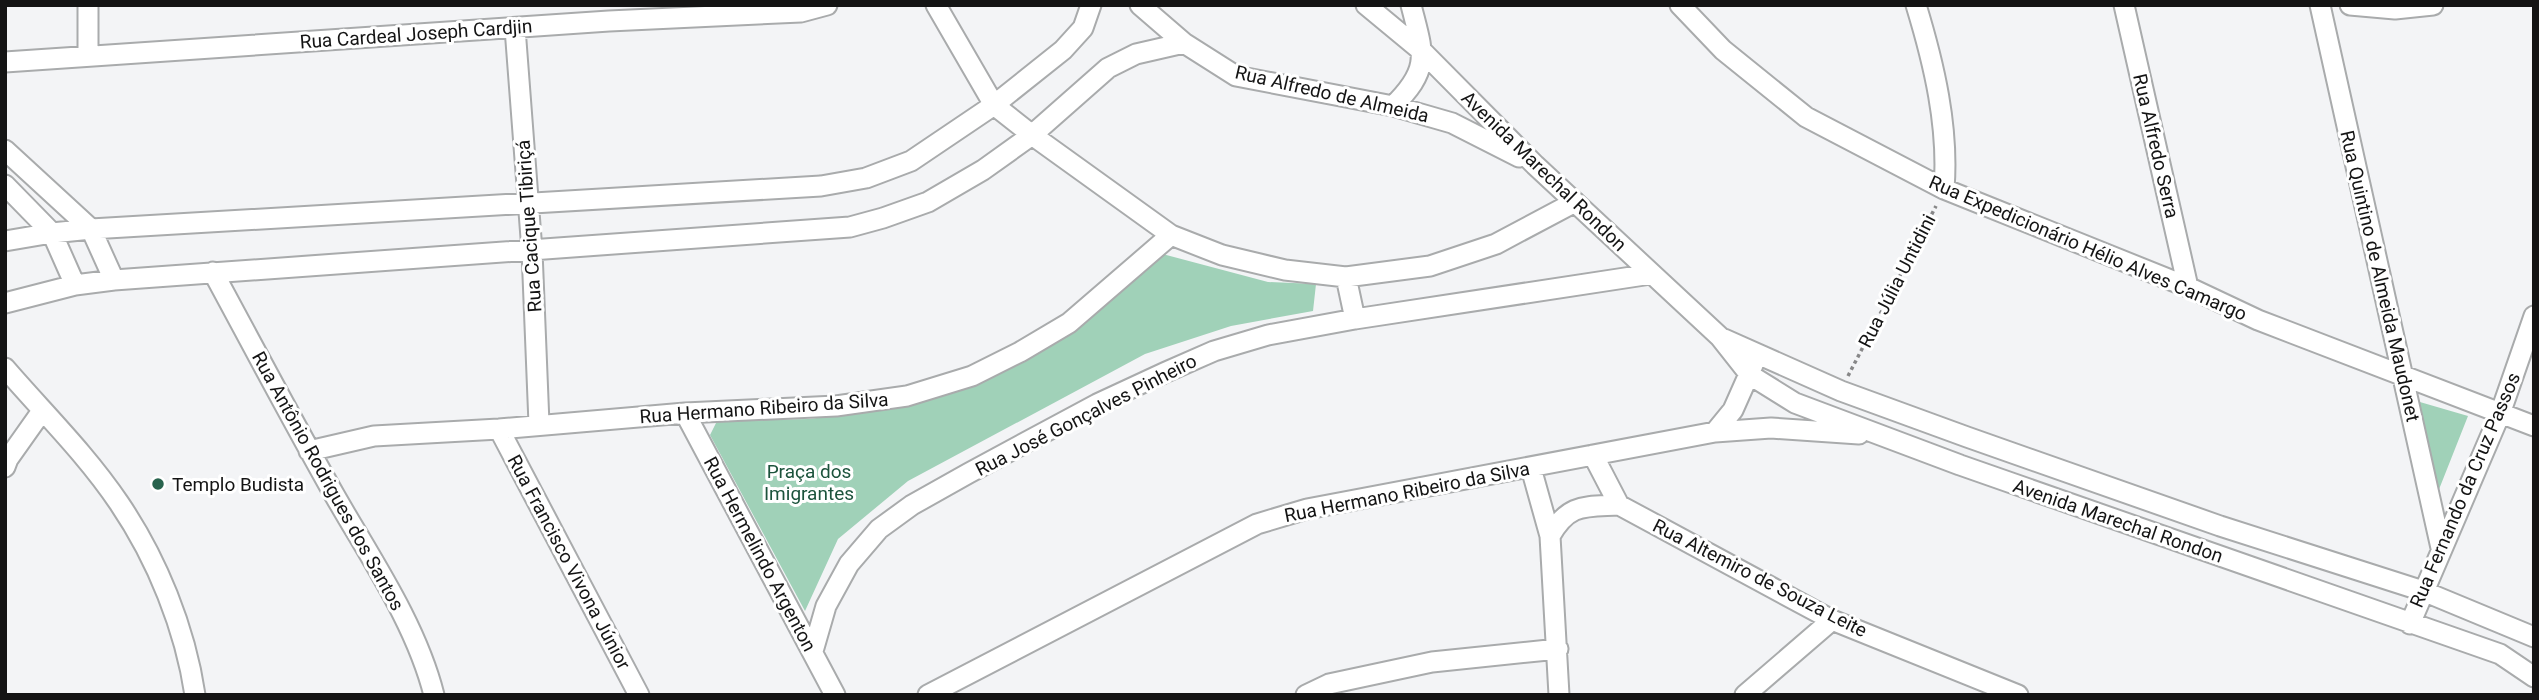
<svg xmlns="http://www.w3.org/2000/svg" width="2539" height="700" font-family="Roboto,sans-serif">
<rect width="100%" height="100%" fill="#f3f4f6"/>
<path fill="#a0d1b8" d="M1155,252l113,30 48,2 -3,27 -82,15 -86,28 -237,127 -70,58 -33,72 -95,-176 7,-14 91,-2 78,-9 59,-17 56,-22z
M2413,400l55,16 -34,86z"/>
<g fill="none" stroke-linecap="round" stroke-linejoin="round">
<defs>
<path id="minor" d="M88,5v51
M936,5l58,100 38,30 139,100 51,20 63,15 61,7 84,-11 66,-22 79,-42
M1140,5l44,38 52,33 157,30 59,17 67,34
M1366,5l58,48 111,112 185,172 30,38 45,28 165,62 540,189 34,23
M1680,5l43,45 83,67 138,72 244,98 70,33 276,106
M1916,5c18,59 33,122 28,184
M2124,5l64,282
M2320,5l121,543
M2350,5l45,4 38,-4
M515,28l17,223 7,173
M5,62l604,-41 192,-9 26,-7
M1393,106c39,-38 30,-53 18,-101
M5,150l86,79 23,51
M5,185l47,48 23,52
M5,241l47,-8 39,-4 730,-43 45,-8 45,-17 83,-56 69,-55 20,-22 8,-23
M213,272c40,74 80,150 122,224 36,63 81,128 99,199
M1346,277l9,42
M5,303l70,-18 39,-5 736,-53 33,-9 45,-16 55,-32 49,-35 76,-67 28,-14 48,-11
M1724,339l117,52 126,46 253,89 203,65 111,46
M5,368c38,44 81,86 114,135 38,56 66,125 76,192
M685,413l150,282
M499,429l140,266
M1715,432l18,-22 20,-45
M309,451l65,-15 125,-7 186,-16 151,-7 71,-10 65,-20 48,-24 49,-29 102,-88
M1593,455l26,50
M5,467l3,-8 34,-48
M1531,468l19,68 9,159
M1619,505l213,115 186,75
M1550,536c19,-33 34,-29 69,-31
M2410,624l90,-210 34,-98
M813,651l13,-45 23,-42 30,-35 33,-24 57,-32 128,-69 69,-32 48,-21 54,-16 87,-16 296,-45
M928,695l329,-171 50,-15 408,-77 56,-4 88,6
M1306,695l23,-11 103,-22 126,-13
M1745,695l87,-75"/>
</defs>
<use href="#minor" stroke="#a9abac" stroke-width="23"/>
<path stroke="#878788" stroke-width="3.5" stroke-dasharray="3.5 3.5" stroke-linecap="butt" d="M1848,376l88,-170"/>
<use href="#minor" stroke="#fff" stroke-width="19"/>
</g>
<circle fill="#28634d" stroke="#fff" stroke-width="2.5" cx="158" cy="484" r="7"/>
<g text-anchor="middle" dominant-baseline="central" stroke-width="6" stroke-linejoin="round" paint-order="stroke">
<g font-size="19" fill="#141414" stroke="#fff">
<text transform="translate(416 34) rotate(-4)">Rua Cardeal Joseph Cardjin</text>
<text transform="translate(1332 94) rotate(13)">Rua Alfredo de Almeida</text>
<text transform="translate(2156 146) rotate(77)">Rua Alfredo Serra</text>
<text transform="translate(1544 171) rotate(44)">Avenida Marechal Rondon</text>
<text transform="translate(529 226) rotate(-94)">Rua Cacique Tibiriçá</text>
<text transform="translate(2088 248) rotate(23)">Rua Expedicionário Hélio Alves Camargo</text>
<text transform="translate(2380 276) rotate(77)">Rua Quintino de Almeida Maudonet</text>
<text transform="translate(1897 281) rotate(-63)">Rua Júlia Untidini</text>
<text transform="translate(764 408) rotate(-4)">Rua Hermano Ribeiro da Silva</text>
<text transform="translate(1086 415) rotate(-27)">Rua José Gonçalves Pinheiro</text>
<text transform="translate(328 481) rotate(61)">Rua Antônio Rodrigues dos Santos</text>
<text transform="translate(2465 490) rotate(-67)">Rua Fernando da Cruz Passos</text>
<text transform="translate(1407 492) rotate(-11)">Rua Hermano Ribeiro da Silva</text>
<text transform="translate(2118 521) rotate(19)">Avenida Marechal Rondon</text>
<text transform="translate(760 554) rotate(62)">Rua Hermelindo Argenton</text>
<text transform="translate(569 562) rotate(62)">Rua Francisco Vivona Júnior</text>
<text transform="translate(1760 578) rotate(27)">Rua Altemiro de Souza Leite</text>
</g>
<g font-size="19" fill="#1c533c" stroke="#fff">
<text x="809" y="471">Praça dos<tspan x="809" dy="22">Imigrantes</tspan></text>
</g>
<g font-size="19" fill="#141414" stroke="#fff" text-anchor="start">
<text x="172" y="484">Templo Budista</text>
</g>
</g>
<rect width="2539" height="700" fill="none" stroke="#141414" stroke-width="14"/>
</svg>
